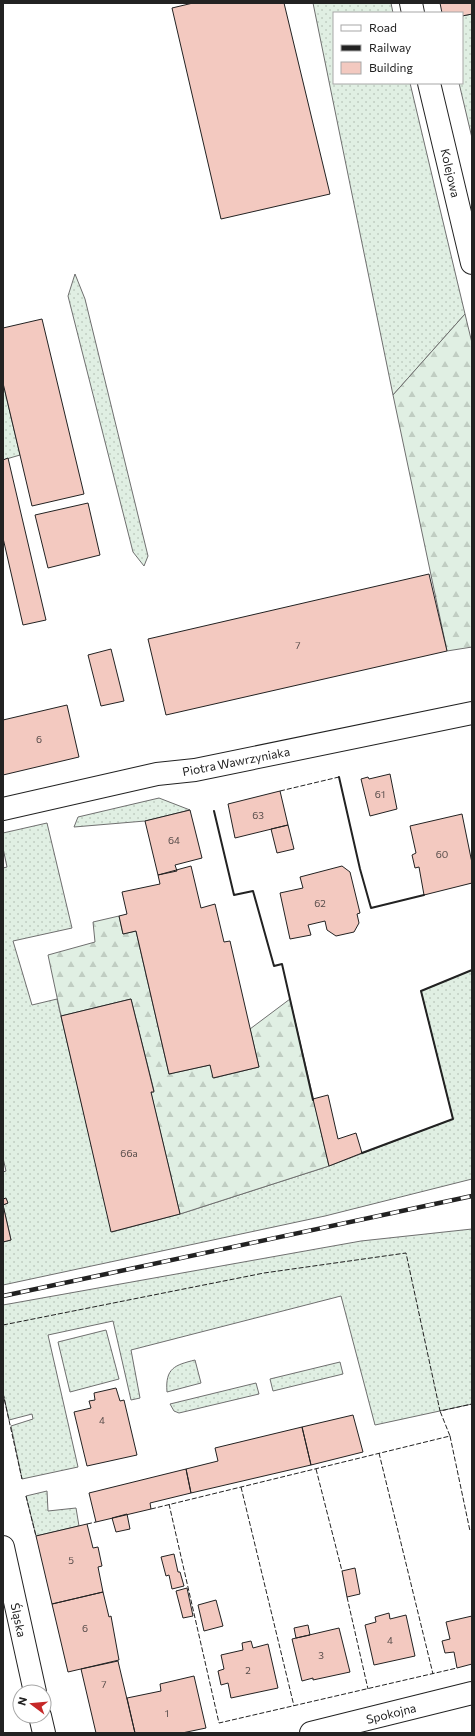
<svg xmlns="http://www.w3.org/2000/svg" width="475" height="1736" font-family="Commissioner,sans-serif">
<defs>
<pattern id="grass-dots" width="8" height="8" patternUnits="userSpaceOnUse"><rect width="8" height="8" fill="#e0efe3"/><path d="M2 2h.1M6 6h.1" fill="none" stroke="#c0cdc2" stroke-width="1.8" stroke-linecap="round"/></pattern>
<pattern id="forest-firs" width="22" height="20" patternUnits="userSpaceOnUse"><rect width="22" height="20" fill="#e0efe3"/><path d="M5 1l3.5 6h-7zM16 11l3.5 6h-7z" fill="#c0cdc2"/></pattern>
</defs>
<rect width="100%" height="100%" fill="#fff"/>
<path fill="url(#grass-dots)" stroke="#6f6f6f" d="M313,3h78l2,10h-59v70h76l55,231 -72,81z
M472,14v124l-13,-55h3v-67z
M75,274l10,25 63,257 -4,10 -11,-14 -65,-256z
M3,383l17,72 -17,5z
M159,798l31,12 -45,11 -71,6 4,-10z
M47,823l25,105 -59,13 19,64 25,-6 55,233 68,-18 149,-48 124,-47 -32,-128 51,-21v209l-147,37 -322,69v-43l8,-2 -8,-35 5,-2 -5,-4v-27l3,-1 -3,-13v-290l4,-1 -4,-19v-15z
M472,1229v175l-97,21 -34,-129 -210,54 9,48 -9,2 -18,-79 -65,14 30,132 -56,12 -11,-53 22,-7 -1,-5 -23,6 -6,-27v-88l358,-64z
M106,1330l13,49 -49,13 -12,-50z
M195,1360l6,23 -34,9c-2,-24 8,-27 28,-32z
M340,1362l3,12 -70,17 -3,-12z
M256,1383l3,11 -80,19 -5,-2 -4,-7z
M47,1491l1,20 28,-3 3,18 -43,10 -10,-40z"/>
<path fill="url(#forest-firs)" stroke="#6f6f6f" d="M465,314l7,29v304l-25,4 -54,-256z
M119,916l4,18 13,-3 33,143 41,-9 4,13 45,-11 -9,-38 40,-30 39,167 -149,48 -29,-121 3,-2 -23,-92 -70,17 -13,-61 47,-13 -2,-20z"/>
<path fill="#f3c9c0" stroke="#222" d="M193,3h91l46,191 -109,25 -49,-211z
M440,3h32v11l-10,2v-3h-20z
M42,319l42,175 -52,12 -29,-123v-55z
M8,458l38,162 -23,5 -20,-87v-78z
M88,503l12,52 -52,13 -13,-53z
M429,574l18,77 -281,64 -18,-76z
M111,649l13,52 -23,5 -13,-51z
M67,705l12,52 -76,18v-55z
M390,774l7,35 -27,7 -9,-37 7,-2 1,2z
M280,791l8,34 -53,13 -7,-34z
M190,810l12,48 -27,7 2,6 -19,4 -13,-54z
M462,814l10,49v20l-48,12 -5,-28 -4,1 -3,-13 4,-2 -6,-27z
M288,825l6,24 -17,4 -6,-24z
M191,866l10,42 14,-4 9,38 6,-1 29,126 -46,11 -3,-13 -41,9 -33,-143 -13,3 -4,-18 8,-2 -5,-22 38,-8 -2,-9z
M342,866l8,6 10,41 -3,1 2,9 -5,9 -18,4 -9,-6 -2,-9 -17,4 3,10 -21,4 -10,-46 23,-5 -3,-11z
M131,999l23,93h-3l29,122 -69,18 -50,-216z
M328,1095l10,44 18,-6 6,20 -33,13 -16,-67z
M6,1198l2,5 -5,2 8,35 -8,2v-43z
M116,1388l4,13 4,-1 13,55 -50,11 -13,-54 17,-4 -2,-7 6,-1 -1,-7z
M353,1415l10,37 -52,13 -9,-38z
M302,1427l9,38 -120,28 -5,-24 32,-8 -3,-13z
M186,1469l5,24 -41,10 1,6 -55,13 -7,-29z
M127,1514l3,15 -14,3 -4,-14z
M87,1524l6,24 5,-1 4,19 -4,1 5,25 -51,12 -16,-68z
M174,1554l4,18h2l4,14 -12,3 -3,-14 -3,1 -5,-19z
M355,1568l5,26 -13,3 -5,-26z
M187,1588l6,28 -10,2 -7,-27z
M103,1592l6,25 2,-1 8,44 -51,12 -16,-68z
M216,1600l7,26 -19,5 -6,-26z
M389,1613l1,6 16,-4 9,41 -41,9 -9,-40 11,-3 -1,-5z
M472,1616v48l-15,4 -3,-16 -9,1 -3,-12 8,-2 -4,-17z
M308,1625l2,10 -14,3 -2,-10z
M339,1628l11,44 -37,8v-2l-11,3 -10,-42z
M251,1641l2,7 15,-4 10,44 -47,10 -3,-15 -7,2 -3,-14 6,-2 -3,-14 22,-5 -1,-7z
M118,1661l17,72h-39l-15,-64z
M194,1676l12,52 -24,5h-47l-8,-35 34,-7 -1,-7z"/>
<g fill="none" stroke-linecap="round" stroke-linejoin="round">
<defs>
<path id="minor" d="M411,3l2,10
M429,83l43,180
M3,809l154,-35 38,-4 277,-57
M3,1547l32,145
M40,1716l4,17
M311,1733l161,-40"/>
</defs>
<use href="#minor" stroke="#222" stroke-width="24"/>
<use href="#minor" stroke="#fff" stroke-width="22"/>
<defs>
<path id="rail" d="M3,1296l469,-100"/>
</defs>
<use href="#rail" stroke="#222" stroke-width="4.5"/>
<use href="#rail" stroke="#fff" stroke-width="3" stroke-dasharray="9" stroke-linecap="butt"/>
<path stroke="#222" stroke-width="1" stroke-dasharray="5 2" stroke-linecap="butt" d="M280,791l59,-14
M3,1325l261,-52 142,-20 34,158 32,-7
M3,1393l19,86
M450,1436l20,95
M379,1453l54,221
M316,1469l26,102
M241,1487l53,219
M26,1496l10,40
M169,1504l50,219 238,-55
M151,1509l299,-73 -10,-25
M87,1524l9,-2
M347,1597l21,92"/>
<path stroke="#222" stroke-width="2" d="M339,777l21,92 11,39 53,-13
M214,811l20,84 19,-4 21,75 8,-2 31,136
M362,1153l91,-34 -32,-128 51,-21"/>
</g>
<g text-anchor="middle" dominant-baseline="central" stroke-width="3" stroke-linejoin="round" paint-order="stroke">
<g font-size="10" fill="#564c4a">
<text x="298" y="645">7</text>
<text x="39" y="739">6</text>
<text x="380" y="794">61</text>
<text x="258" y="815">63</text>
<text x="174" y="840">64</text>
<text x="442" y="854">60</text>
<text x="320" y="903">62</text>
<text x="129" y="1153">66a</text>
<text x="102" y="1420">4</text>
<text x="71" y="1560">5</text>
<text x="85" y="1628">6</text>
<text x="390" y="1640">4</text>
<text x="321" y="1655">3</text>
<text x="248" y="1670">2</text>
<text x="104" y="1684">7</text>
<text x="167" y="1713">1</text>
</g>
<g font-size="12" fill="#222" stroke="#fff">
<text transform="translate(451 173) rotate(77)">Kolejowa</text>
<text transform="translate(236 761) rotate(-11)">Piotra Wawrzyniaka</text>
<text transform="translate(19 1620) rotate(78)">Śląska</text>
<text transform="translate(391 1713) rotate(-14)">Spokojna</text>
</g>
</g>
<rect width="475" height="1736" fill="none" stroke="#222222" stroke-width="8"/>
<rect x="333" y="12" width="130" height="72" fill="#ffffff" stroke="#a7a7a7"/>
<rect x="341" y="25" width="20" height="6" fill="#ffffff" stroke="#a7a7a7"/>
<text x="369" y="32" font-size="12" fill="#222222">Road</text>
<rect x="341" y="45" width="20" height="6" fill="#222222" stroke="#a7a7a7"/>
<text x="369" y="52" font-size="12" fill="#222222">Railway</text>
<rect x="341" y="62" width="20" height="12" fill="#f3c9c0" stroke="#a7a7a7"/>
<text x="369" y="72" font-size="12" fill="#222222">Building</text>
<g transform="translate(32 1704) rotate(286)"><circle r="19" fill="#ffffff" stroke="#a7a7a7"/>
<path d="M0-3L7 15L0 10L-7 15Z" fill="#c62828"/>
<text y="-6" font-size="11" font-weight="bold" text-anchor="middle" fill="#222222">N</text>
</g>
</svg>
